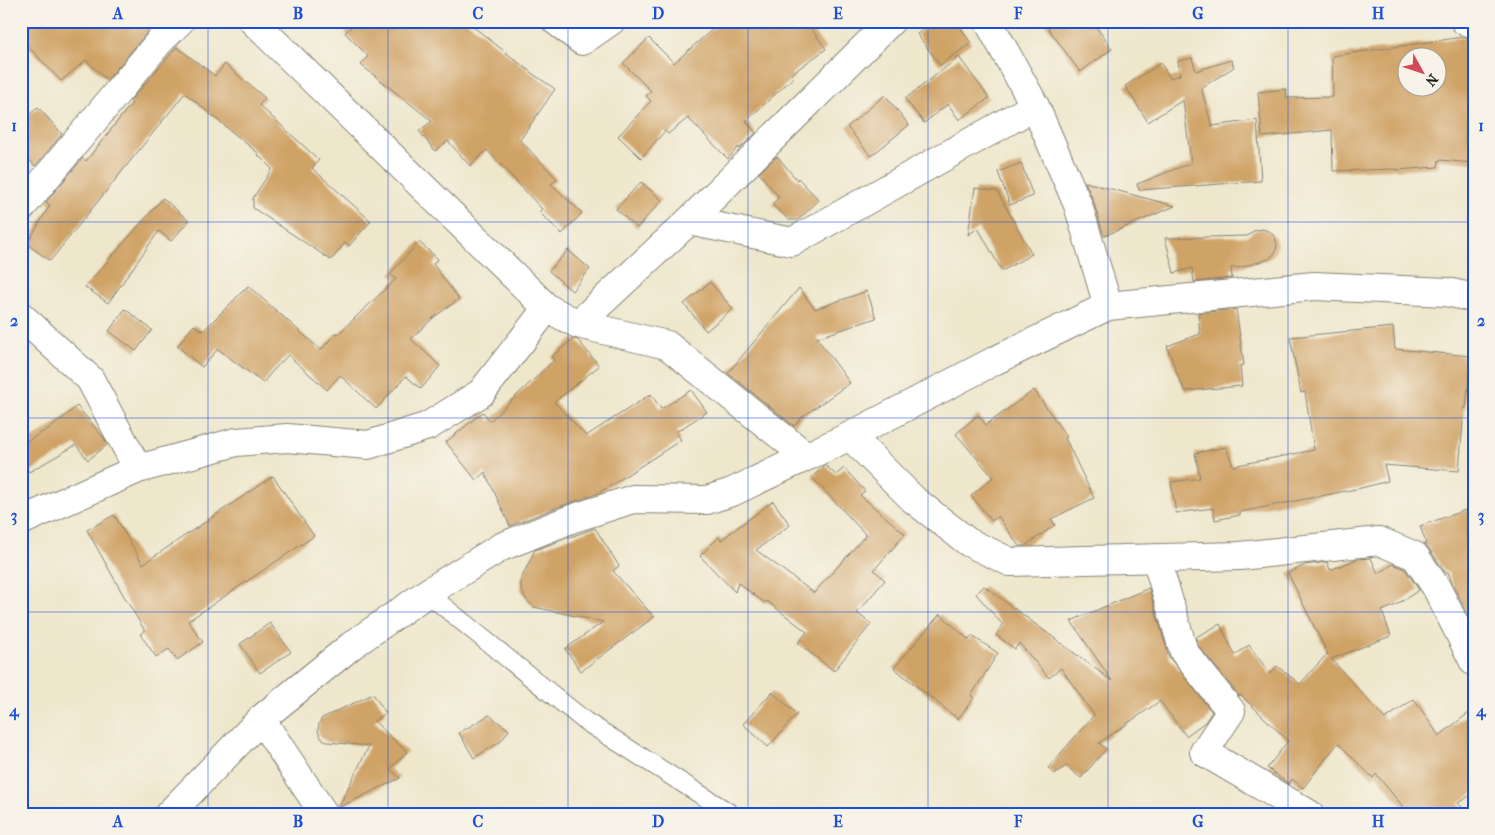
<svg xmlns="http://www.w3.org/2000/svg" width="1495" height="835" font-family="'IM FELL French Canon',serif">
<rect width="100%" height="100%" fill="#f7f3e8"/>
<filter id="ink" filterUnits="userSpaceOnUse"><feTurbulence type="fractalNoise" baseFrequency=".02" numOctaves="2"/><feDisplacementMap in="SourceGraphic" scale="10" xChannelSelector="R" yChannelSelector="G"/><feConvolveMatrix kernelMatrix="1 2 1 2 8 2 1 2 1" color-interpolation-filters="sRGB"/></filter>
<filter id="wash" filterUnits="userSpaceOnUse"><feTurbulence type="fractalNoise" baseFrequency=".0096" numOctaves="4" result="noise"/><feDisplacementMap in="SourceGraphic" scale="20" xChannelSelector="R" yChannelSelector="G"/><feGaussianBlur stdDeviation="1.12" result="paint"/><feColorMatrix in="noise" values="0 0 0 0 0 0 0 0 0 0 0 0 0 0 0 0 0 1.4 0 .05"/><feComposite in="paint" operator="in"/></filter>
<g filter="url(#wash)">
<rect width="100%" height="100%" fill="#eee7cc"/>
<g id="blocks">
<path fill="#cfa265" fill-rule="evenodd" d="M36,21h107l8,7 -44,52 -21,-20 -25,21 -40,-42v-4z
M357,21h109l67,53 22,15 -35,51 37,39 -6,5 31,29 -20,21 -23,-22 3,-3 -55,-59 -17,16 -22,-25 -13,10 -16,-20 13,-10 -71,-56 7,-9 -23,-23z
M722,21h84l20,28 -35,25 3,3 -48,44 10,12 -17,16 -1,-2 -10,12 -40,-41 -20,16 -3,-3 -24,27 -23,-22 33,-35 -5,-5 5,-5 -28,-28 26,-25 25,25z
M935,21h21l15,22 -31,22 -23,-31z
M1043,21h49l20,28 -32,23z
M1463,37l11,1v125l-35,-3 -1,7 -42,3 1,-1 -64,2 -1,-41 -70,7 -4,-45 28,-3 1,9 46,-1 -1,-41zM1408,58h30v30h-30z
M177,47l38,29 10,-12 40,34 -6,7 60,55 -7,8 59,53 -22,25 -4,-3 -14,17 -78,-52v-10l19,-29 -14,-14 1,-1 -74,-61 -135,168 -23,-17 23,-39 -4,-3 37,-44 3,3 46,-58 -2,-2z
M959,57l30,41 -30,22 -11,-16 -24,19 -19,-24z
M1192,58l4,13 35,-11 3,7 -33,21 11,38 45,-6 4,61 -122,9 -2,-6 54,-21 -8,-63 -35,22 -23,-36 36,-23 9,15 10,-3 -2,-14z
M885,95l24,30 -38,31 -24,-29z
M38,107l24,27 -27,32 -14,-15v-29z
M777,156l20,24 1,-2 21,22 -21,20h-9l-17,-16 7,-7 -20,-24z
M1021,163l12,33 -23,9 -12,-33z
M641,182l21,18 -25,28 -21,-19z
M1085,182l90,24 -71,30 -11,-36z
M975,188l22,3 35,63 -30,17 -24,-43 -10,7z
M163,198l26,23 -18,20 -12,-10 -51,72 -23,-16z
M1262,229l7,2 6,6 2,8 -2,8 -6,6 -31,9h-7l1,10 -38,4 -2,-14 -18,5 -9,-35 83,-2 5,-5z
M419,242l19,17 -5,5 26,35 -26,19 -22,21 29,27 -19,23 -15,-13 -30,33 -36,-34 -13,15 -39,-35 -18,19 -7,9 -45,-34 -16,18 -25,-21 17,-21 9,6 45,-45 73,64 15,-17 2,1 58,-55 -6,-5z
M568,250l22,19 -18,22 -23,-20z
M710,282l23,27 -27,22 -22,-27z
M799,288l16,21 52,-18 9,27 -59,20 33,45 -48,34 -8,9 -66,-53z
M125,309l27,21 -16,21 -27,-20z
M1236,309l8,56h-4l2,21 -57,5 -3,-7h-1l-14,-38 33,-12 -2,-21z
M1393,327l2,22 76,7 -5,52h-2l-5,63 -75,-6 4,16 -27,7 -121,24v3l-25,5 -2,-12 -37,5 -5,-31 29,-4 -5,-25 31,-6 7,19 81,-16 -9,-58 -4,1 -11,-56z
M573,339l5,1 21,26 -45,36 32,34 65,-42 10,15 30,-19 16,22 -31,20 5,8 -82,53 -44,15 -45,18 -25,-54 -9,8 -30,-38 37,-30 7,9 64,-61 -3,-3z
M1034,390l33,47 -2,1 29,60 -43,21 4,6 -30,21h-6l-21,-30 -6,5 -21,-25 22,-19 -37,-43 22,-19 8,10z
M77,406l27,32 3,7 -19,15 -12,-15 -47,27 -8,-13v-14l33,-20z
M825,465l11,10 8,-7 21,23 -5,4 45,39 -31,36 11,10 -28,33 14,11 -37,47 -36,-28 9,-11 -40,-31 -2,2 -27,-20 -3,9 -35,-36 19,-19 2,3 52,-39 17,24 -34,25 58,43 52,-58 -54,-58z
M273,476l41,60 -126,85 15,21 -26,18 -8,-11 -13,8 -16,-23 5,-3 -20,-33 -38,-68 27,-15 29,49z
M1474,507v120l-21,-42 -5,-13 -2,1 -18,-26 -4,-3 2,-1 -6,-17z
M595,528l24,38 -6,5 41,46 -73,54 -16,-22 38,-27 -69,-15 -8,-8 -5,-9v-11l14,-29z
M1371,558l7,16 15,-10 12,5 14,21 -23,15 -14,6 9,25 -60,23 54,60 29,-20 25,37 35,-27v84l-16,10 10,11h-59l-33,-40 -3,4 -35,-35 -35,45 -11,-9 -3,5 -22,-16 21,-27 -47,-46 -2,1 -41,-51 -2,-8 24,-13 15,31 14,-10 21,29 7,-8 23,18 27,-30 1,1 -40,-82 17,-8 22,-3 3,8 27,-11z
M984,586l128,95 -41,-60 78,-33 20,69 43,55 -7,10 -19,14 -26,-35 -61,42 7,6 -25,29 -15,-12 -12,8 -6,-6 46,-53 -33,-47 -12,10 -30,-35 -4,6 -19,-14 7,-10 -27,-31z
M940,614l29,26 3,-4 26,17 -27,43 3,2 -16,21 -64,-51z
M270,623l21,29 -31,21 -20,-29z
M772,692l25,22 -29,33 -25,-23z
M373,694l13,19 -12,8 33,31 -17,17 10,9 -62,30 31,-62 -41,-4 -7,-4 -3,-7 1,-7 3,-6z
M489,715l20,15 -9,12 -26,16 -15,-25z"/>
</g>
</g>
<g filter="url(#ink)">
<use href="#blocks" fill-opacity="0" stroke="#858274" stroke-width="1"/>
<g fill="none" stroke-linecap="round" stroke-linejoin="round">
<defs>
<path id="lane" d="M427,593l158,128 146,93"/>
<path id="street" d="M253,21l294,287
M556,21l26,20 29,-20
M988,21l47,85 43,99 30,101
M1465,21l9,2
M21,208l138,-166 21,-21
M689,221l103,21 243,-136
M21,316l69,63 48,90
M578,324l111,-103 202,-200
M850,436l64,64 54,42 42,20 230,-6 139,-15 36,15 21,31 38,75
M21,521l117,-52 98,-27 51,-4 81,7 60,-19 53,-33 66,-85 31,16 89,21 139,111
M1156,558l28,94 47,59 -27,41 105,62
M261,719l63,95
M169,814l92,-95 90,-73 76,-53 74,-46 70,-28 62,-20 74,1 25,-8 118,-56 144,-75 114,-55 206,-20 133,6 27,6"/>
</defs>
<use href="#lane" stroke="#858274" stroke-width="20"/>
<use href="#street" stroke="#858274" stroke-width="30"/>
<use href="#lane" stroke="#fff" stroke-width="18"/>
<use href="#street" stroke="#fff" stroke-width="28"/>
</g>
</g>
<path fill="none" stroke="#1d4ed8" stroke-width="1" stroke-opacity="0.55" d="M208,21v793M388,21v793M568,21v793M748,21v793M928,21v793M1108,21v793M1288,21v793M21,222h1453M21,418h1453M21,612h1453"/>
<rect width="1495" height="835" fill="none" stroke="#f7f3e8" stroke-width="55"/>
<g transform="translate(1422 72) rotate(130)"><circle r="24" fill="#f7f3e8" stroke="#9f9d96"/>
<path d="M0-4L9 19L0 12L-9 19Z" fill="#d1495b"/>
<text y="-8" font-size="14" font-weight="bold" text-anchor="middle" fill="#1c1c1c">N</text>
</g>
<rect x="28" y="28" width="1440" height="780" fill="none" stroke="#1d4ed8" stroke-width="2"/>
<g font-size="16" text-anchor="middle" font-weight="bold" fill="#1d4ed8">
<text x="118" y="19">A</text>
<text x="298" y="19">B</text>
<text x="478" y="19">C</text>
<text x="658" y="19">D</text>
<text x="838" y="19">E</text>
<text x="1018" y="19">F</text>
<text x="1198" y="19">G</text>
<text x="1378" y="19">H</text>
<text x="14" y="131">1</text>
<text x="1481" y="131">1</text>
<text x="14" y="326">2</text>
<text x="1481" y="326">2</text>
<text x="14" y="521">3</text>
<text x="1481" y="521">3</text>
<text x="14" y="716">4</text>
<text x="1481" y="716">4</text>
<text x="118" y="827">A</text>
<text x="298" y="827">B</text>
<text x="478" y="827">C</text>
<text x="658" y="827">D</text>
<text x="838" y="827">E</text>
<text x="1018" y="827">F</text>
<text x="1198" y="827">G</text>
<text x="1378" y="827">H</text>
</g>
</svg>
